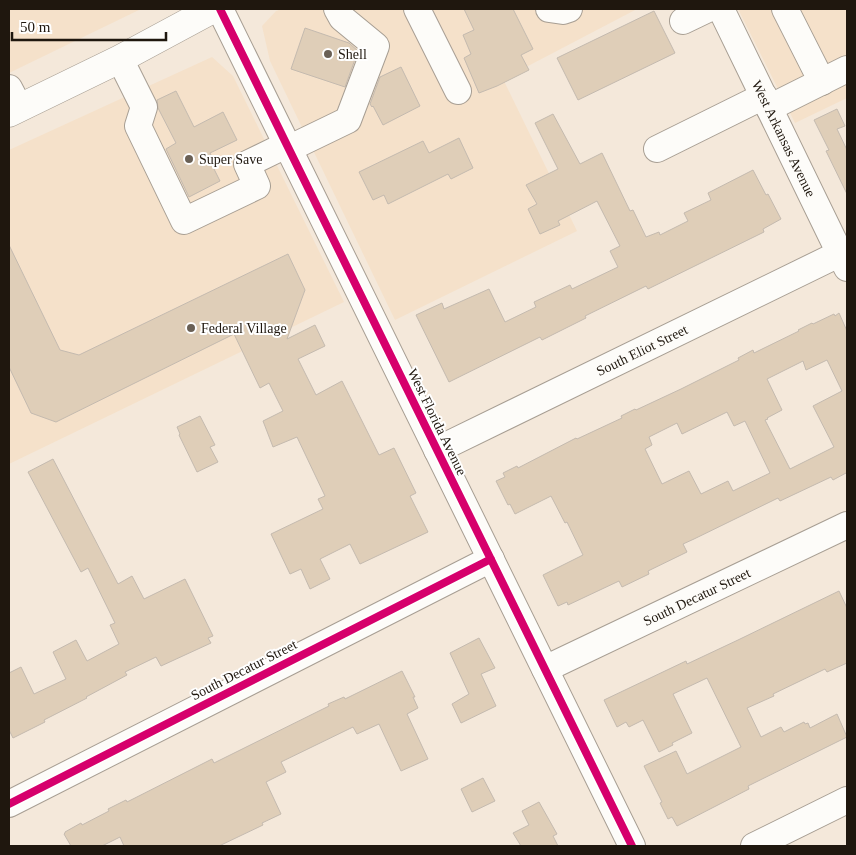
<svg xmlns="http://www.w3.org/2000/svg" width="856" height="855" font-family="'Times New Roman',serif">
<rect width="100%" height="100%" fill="#f4e8da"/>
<path fill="#f5e1ca" d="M9,9h132l-132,64z
M282,9h355l-134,70 74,152 -182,89 -125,-259 -8,-35 14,-15z
M738,9h109v89l-52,25z
M212,57l21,19 111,226 -335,162v-314z"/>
<path fill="#dfceb8" stroke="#c4baaf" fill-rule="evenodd" d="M464,9h49l20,40 -12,6 8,15 -32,16 -18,7 -15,-35 7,-4 -8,-19 11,-5z
M654,11l21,42 -97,47 -21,-42z
M305,28l44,15 9,8 -13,36 -54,-18z
M401,67l19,39 -37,19 -10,-19 -1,1 -2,-3 10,-27z
M176,91l18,36 29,-15 14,28 -27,13 7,14 -3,2 6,12 -31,16 -23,-48 10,-6 -18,-35 -1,-8z
M837,109l8,17 -8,3 10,21v44l-21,-43 3,-1 -15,-30z
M553,114l27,50 22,-11 28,58 3,-1 13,27 13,-5 1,3 28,-14 -4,-8 27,-13 -3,-7 45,-23 13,25 2,-1 13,25 -18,10 1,3 -116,57 -2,-3 -61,30 1,2 -44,22 -2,-3 -91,45 -33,-67 26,-12 2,6 45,-20 16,33 31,-15 -2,-5 36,-17 2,4 46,-22 -8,-16 10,-5 -23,-45 -39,20 2,4 -20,9 -12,-25 9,-5 -11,-19 32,-16 -23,-46z
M459,138l14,30 -22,11 -3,-5 -60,30 -4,-9 -11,5 -14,-28 64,-31 6,12z
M9,245l51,105 19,5 209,-101 17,36 -18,49 28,-14 10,21 -27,13 18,36 26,-14 37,74 15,-7 22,45 -6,3 18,36 -68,32 -10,-20 -30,15 10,20 -20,10 -9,-20 -11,5 -19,-40 52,-25 -5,-10 7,-3 -28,-59 -24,10 -10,-26 20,-10 -14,-28 -9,5 -26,-54 -178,88 -25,-9 -22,-46z
M839,313l8,18v144l-1,-2 -13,7 -2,-3 -51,24 -2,-3 -84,41 -11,5 4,8 -39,19 1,3 -27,13 -3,-6 -51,24 -1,-3 -9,4 -15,-31 40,-20 -16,-33 -2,1 -14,-27 -36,18 -5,-10 -2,1 -12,-24 9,-4 -2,-4 14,-7 1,2 58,-30 1,1 45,-21 -1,-2 14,-7 1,1 45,-21 58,-29 -1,-2 15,-8 1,3 45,-22 -1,-1 14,-7 1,1 21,-10 1,2zM827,360l15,31 -29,15 21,41 -44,22 -25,-49 3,-1 -1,-1 15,-8 -15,-31 36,-18 3,9zM727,412l7,14 11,-5 25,52 -37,18 -5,-10 -27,13 -12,-23 -27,13 -17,-35 7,-4 -3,-8 28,-14 5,11z
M200,416l15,29 -5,2 8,15 -21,10 -18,-37 1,-1 -3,-7z
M53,459l65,125 14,-8 12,23 41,-20 28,57 -5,2 3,5 -50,23 -5,-9 -31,15 2,3 -41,22 1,1 -43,22 1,2 -32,16 -4,-8v-57l12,-6 13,27 32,-15 -13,-27 23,-12 11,21 32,-17 -9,-19 5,-2 -27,-55 -7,4 -53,-100z
M839,591l8,17v55l-20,9 -2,-3 -52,25 1,2 -27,12 14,29 20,-10 3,5 20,-10 1,2 3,-1 2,5 27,-14 10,23 -99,49 1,3 -72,37 -5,-9 -4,2 -8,-16 2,-1 -18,-36 32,-15 11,23 54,-27 -34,-69 -34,16 19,39 -20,10 1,2 -14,7 -16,-32 -14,7 -3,-5 -9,5 -13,-27 82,-39 1,3 51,-24z
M479,638l16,30 -14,6 15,32 -35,17 -9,-19 17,-10 -19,-41z
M402,671l13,26h-2l5,11 -11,6 21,45 -27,12 -22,-47 -22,10 -4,-7 -72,35 5,10 -20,10 15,32 -19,9 1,2 -44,21h-95l-4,-9 -18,9h-31l-7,-12 1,-1v-1l16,-9 1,2 27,-14 -1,-2 18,-9 1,2 85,-43 2,4 115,-57 -1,-2 16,-7 1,2z
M483,778l12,23 -23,11 -11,-23z
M539,802l18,32 -4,2 5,10h-37l-8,-13 16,-8 -7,-14z"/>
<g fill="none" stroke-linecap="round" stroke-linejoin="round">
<defs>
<g id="minor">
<path d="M220,9l412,837"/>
<path d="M417,9l41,82"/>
<path d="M549,9l14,2 6,-2"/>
<path id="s1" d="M721,9l126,259"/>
<path d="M785,9l37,73"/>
<path d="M683,21l25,-12"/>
<path d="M120,59l24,48 -6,19 46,95 73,-35 -10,-22 39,-19"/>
<path d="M9,88l10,19"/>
<path d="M769,108l78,-39"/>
<path d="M288,149l60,-29 28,-74 -34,-28 -5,-9"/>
<path d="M657,149l107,-53"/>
<path id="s2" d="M437,450l410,-200"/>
<path id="s3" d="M545,669l302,-144"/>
<path d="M9,804l482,-245"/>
<path d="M754,846l93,-46"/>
</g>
<path id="major" d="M9,113l111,-54 93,-50"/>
</defs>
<use href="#minor" stroke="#a79e93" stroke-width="28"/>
<use href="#major" stroke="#a79e93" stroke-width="29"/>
<use href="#minor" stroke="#fdfcf9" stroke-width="26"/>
<use href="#major" stroke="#fdfcf9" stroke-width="28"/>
<defs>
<path id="cycleway" d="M220,9l412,837
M9,804l482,-245"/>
</defs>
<use href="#cycleway" stroke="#fff" stroke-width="11"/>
<use href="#cycleway" stroke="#d6006c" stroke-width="8"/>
</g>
<g fill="#6a6055" stroke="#fff" stroke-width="2">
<circle cx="328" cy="54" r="5"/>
<circle cx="189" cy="159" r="5"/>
<circle cx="191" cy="328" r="5"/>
</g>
<g text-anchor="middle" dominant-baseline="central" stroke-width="4" stroke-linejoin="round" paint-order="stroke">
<g font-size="14" fill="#1f170e" stroke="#fff" text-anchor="start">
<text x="338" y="54">Shell</text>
<text x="199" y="159">Super Save</text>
<text x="201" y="328">Federal Village</text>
</g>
<g font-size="14" fill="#1f170e" stroke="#fff">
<text stroke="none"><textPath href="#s1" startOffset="144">West Arkansas Avenue</textPath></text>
<text stroke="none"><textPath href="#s2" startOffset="228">South Eliot Street</textPath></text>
<text transform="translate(437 422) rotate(64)">West Florida Avenue</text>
<text stroke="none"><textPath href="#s3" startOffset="168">South Decatur Street</textPath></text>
<text transform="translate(244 670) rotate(-27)">South Decatur Street</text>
</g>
</g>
<rect width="856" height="855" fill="none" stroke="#1f170e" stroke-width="20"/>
<path d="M12 32v8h154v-8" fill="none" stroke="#1f170e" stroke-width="2.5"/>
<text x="20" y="32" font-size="15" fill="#1f170e" stroke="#ffffff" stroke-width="4" paint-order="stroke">50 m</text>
</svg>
